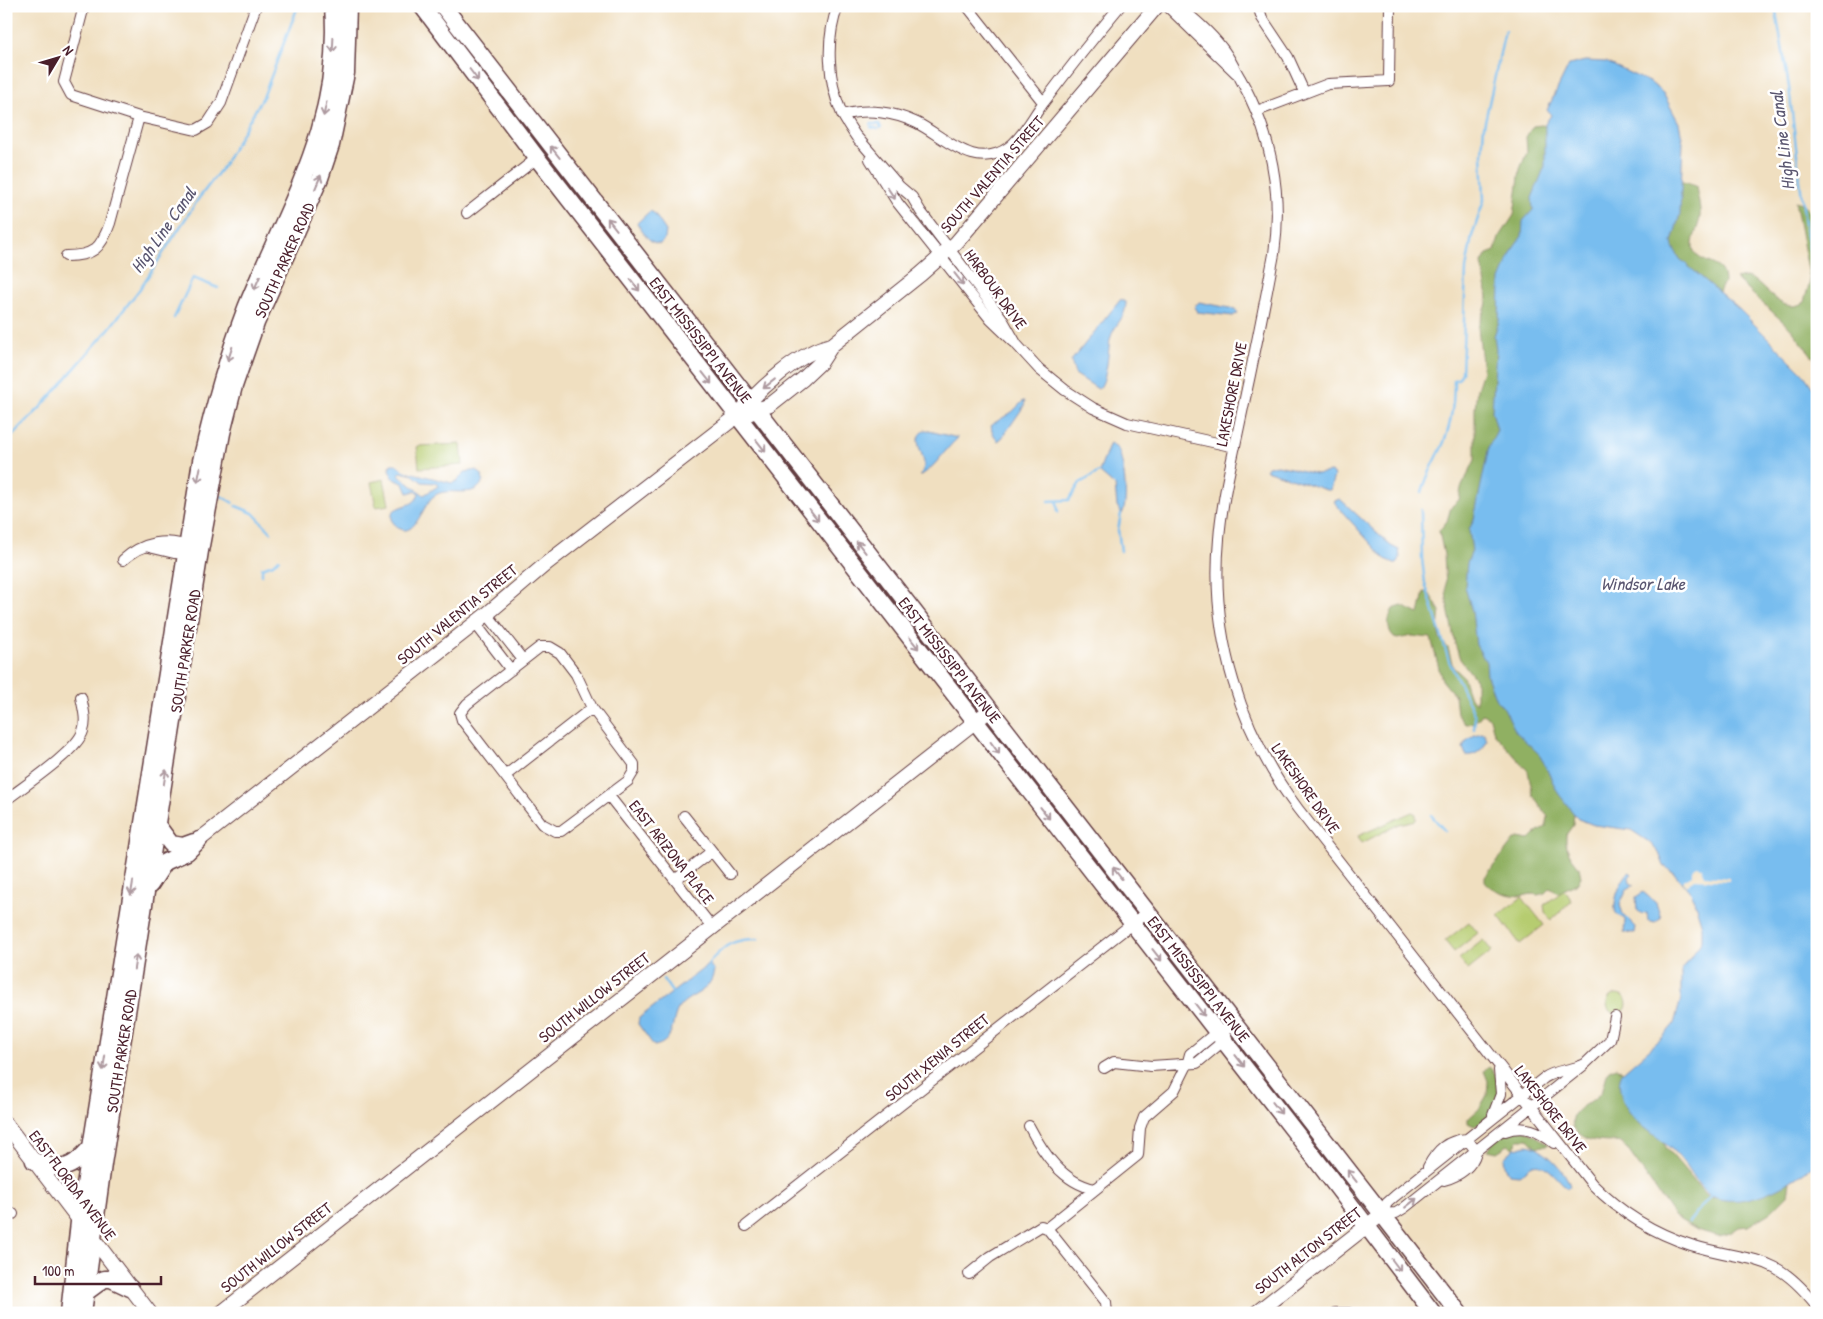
<svg xmlns="http://www.w3.org/2000/svg" width="1823" height="1319" font-family="'Patrick Hand',sans-serif">
<rect width="100%" height="100%" fill="#fff"/>
<filter id="ink" filterUnits="userSpaceOnUse"><feTurbulence type="fractalNoise" baseFrequency=".02" numOctaves="2"/><feDisplacementMap in="SourceGraphic" scale="10" xChannelSelector="R" yChannelSelector="G"/><feConvolveMatrix kernelMatrix="1 2 1 2 8 2 1 2 1" color-interpolation-filters="sRGB"/></filter>
<filter id="wash" filterUnits="userSpaceOnUse"><feTurbulence type="fractalNoise" baseFrequency=".0096" numOctaves="4" result="noise"/><feDisplacementMap in="SourceGraphic" scale="20" xChannelSelector="R" yChannelSelector="G"/><feGaussianBlur stdDeviation="1.12" result="paint"/><feColorMatrix in="noise" values="0 0 0 0 0 0 0 0 0 0 0 0 0 0 0 0 0 1.4 0 .05"/><feComposite in="paint" operator="in"/></filter>
<g filter="url(#wash)">
<rect width="100%" height="100%" fill="#f0dfc0"/>
<path fill="#b6cc70" stroke="#80764e" d="M461,444l2,21 -44,3 -2,-22z
M384,479l5,26 -13,2 -5,-25z
M1412,812l4,2v6l-17,4 -37,19 -4,-7z
M1563,891l3,1 6,9 -21,19 -6,-8 -1,-7z
M1522,897l22,28 -24,19 -22,-29z
M1469,922l9,11 -24,19 -9,-11z
M1483,940l9,11 -24,19 -9,-11z
M1607 1004a10 10 0 1 1 20 0a10 10 0 1 1-20 0Z"/>
<path fill="#90b062" stroke="#6d6846" d="M1542,125l6,2 4,18 -26,89 -28,193 39,318 37,65 -1,15 -7,10v8l3,11 10,13 2,10 -4,6 -19,10 -8,-5 -5,5 -7,2c-6,-2 -10,0 -16,1 -11,0 -31,-5 -37,-14v-5l29,-37 4,-2 11,2 6,-6 11,-7 2,-10 -15,-22 -5,-24 -34,-38 -4,-15 -8,-4c-4,6 -9,10 -17,10l-8,-10 -2,-18 -13,-16 -11,-42 -19,-2 -15,3c-11,-7 -10,-19 -4,-30l9,-3 17,8 5,-22 5,1 11,18 -2,18 2,10 8,9 5,19 10,9 7,22 6,5v-23l-16,-21 -5,-15 -8,-41 -3,-48 -5,-24 8,-10 4,-14 8,-7 2,-12 14,-28v-51l2,-20 6,-18 -5,-44 8,-20 2,-10 -6,-34 5,-9 8,-3 4,-13 15,-23 6,-46 7,-17 -1,-15 7,-11z
M1683,182l13,4c1,10 5,20 4,31 -1,10 -10,24 -6,34 7,15 30,8 30,31l-5,10 -40,-30 -12,-23 13,-56z
M1795,201c3,1 7,2 10,5 18,18 12,127 12,156l-26,-33 -55,-50 10,-2 6,2c16,11 32,37 52,23l6,-21z
M1489,1067c20,15 7,53 -15,59l-6,-3v-4l11,-10 8,-14 1,-14 -4,-10z
M1616,1067l6,4 45,78 38,45 7,4 78,-16 -2,13 -17,17 -23,14 -9,1 -9,6 -12,3 -21,-6 -22,-13 -52,-74c-18,-3 -36,3 -50,-16 -4,-21 18,-21 28,-35 4,-6 4,-15 8,-22z
M1522,1128l27,16 -13,4 -8,-9h-10l-4,9 -6,-3 -11,7 -9,-2 8,-12z"/>
<path fill="#78bdef" stroke="#616e8d" fill-rule="evenodd" d="M1585,61l21,1 45,21 12,10 16,30 4,19 -3,72 -8,28 1,5 7,12 60,51 62,62 15,22v768c-25,21 -70,48 -104,35 -12,-4 -25,-31 -34,-40 -20,-24 -53,-33 -59,-67 -1,-7 -1,-13 3,-18l40,-35 11,-13 7,-25v-28l21,-30v-15l-10,-32 -17,-20 -11,-8 -5,-13 -10,-11 -18,-12 -37,-5 -16,-6 -20,-26 -18,-38 -24,-23 -12,-24 -8,-8 -9,-24 -1,-14 -10,-17 -4,-34 -7,-24 2,-24 5,-12 -3,-21 5,-11 15,-73 8,-16 -5,-19 4,-62 -2,-13 5,-15 1,-41 13,-31 9,-13 1,-15 10,-11 -1,-12 13,-32v-42l6,-9 -4,-5 22,-45z
M650,211l4,2 12,18 -1,8 -5,5c-12,-1 -17,-12 -23,-21z
M1121,299l5,4c0,16 -13,22 -16,37 -2,11 -3,44 -12,49l-23,-15 -4,-13z
M1199,302l36,7 3,4 -5,3 -36,-4 -3,-5z
M1023,401h2l-1,5 -22,32 -4,3 -6,-9 -1,-7 21,-13z
M925,430l33,8c-13,11 -22,29 -38,38 1,-3 4,-7 4,-11 0,-13 -14,-27 1,-35z
M1110,443l8,6c6,13 11,54 4,65l-5,-8 -2,-20 -16,-14z
M391,464h5l9,7 47,12 5,-2 8,-9 12,-2 5,5 1,6c-8,20 -35,4 -49,15 -12,8 -21,53 -42,25v-8c7,-10 23,-4 27,-20l-4,-2 -7,2 -4,-9 -11,-6 -4,-8zM401,472l12,3 9,7 14,1 2,3 -14,9 -22,-17 -3,-4z
M1278,465l38,9 15,-2 3,4 -4,14h-4l-60,-20 2,-4z
M1340,499l51,47 8,4 1,8 -3,6h-3l-10,-6 -47,-52 -3,-5z
M1484,733l3,7c-2,8 -12,17 -21,15l-3,-7c3,-9 12,-15 21,-15z
M1630,872l2,2 -3,3 1,6 4,2 -7,4 -7,16 3,9 13,13 -1,6 -11,-1 1,-12c-3,-4 -6,-2 -9,-7 -5,-10 7,-38 14,-41z
M1643,892l13,11 5,15 -6,5 -7,-2 -1,-8 -5,1 -5,-4 -1,-13z
M709,964l5,6c-3,25 -26,23 -36,39 -7,12 -3,34 -24,37l-16,-22 1,-6z
M1527,1145c16,2 41,27 43,42l-3,1c-8,-7 -21,-27 -34,-23 -5,2 -9,8 -14,10l-10,-1 -4,-9 -1,-7 11,-10z"/>
<path fill="#f0dfc0" d="M1697,866l5,1 3,9 24,2v3l-35,-2 -8,7 -4,-5 10,-6v-5z"/>
<g fill="none" stroke-linecap="round" stroke-linejoin="round">
<path stroke="#78bdef" stroke-width="2.5" d="M1775,6l14,81 16,137 7,37 5,12
M871,124h8l2,4
M871,127l7,2
M174,318l19,-40 25,10
M6,442l36,-36 66,-76 31,-40 60,-92 23,-30 42,-73 34,-89
M1422,492c4,-15 12,-29 19,-43 10,-21 13,-46 13,-69l4,-1 4,-6 4,-104 6,-33 12,-36 -2,-46 2,-28 21,-95
M221,496l12,7
M1049,501l20,-1 11,-17 19,-11
M1057,502l1,10
M236,506l17,7 18,19
M1421,510l1,49 3,24 24,78 26,55 -1,13
M1121,551l-3,-21 3,-16
M262,575v-7l11,-4 6,-5
M1431,815l14,16
M708,964c17,-20 25,-25 50,-25
M663,979l9,13
M1689,1222l21,-26"/>
</g>
</g>
<g filter="url(#ink)">
<g fill="none" stroke-linecap="round" stroke-linejoin="round">
<defs>
<path id="street" d="M84,6l-20,76 7,13 68,22 57,13 12,-7 13,-20 35,-97
M838,6c-13,33 -10,76 4,108 5,9 11,18 17,27
M967,6l76,96
M1167,6l69,67
M1178,6c16,13 32,26 44,42 8,10 12,20 18,30 31,55 43,113 34,176 -10,54 -21,108 -33,163 -8,40 -19,81 -22,122 -9,97 21,193 79,270l294,375c28,28 61,49 99,61 61,19 81,4 126,61
M1258,6l4,12 26,39 16,35
M1257,111l71,-27 61,-3 1,-75
M843,115c24,-7 51,-3 74,8 28,14 58,49 92,24 15,-11 24,-31 35,-45 24,-32 50,-65 76,-96
M856,136l43,50 13,11 9,15 80,105 16,28 22,24 26,21 28,18 34,15 108,24
M870,159l27,43 94,118 23,22
M467,213l70,-55
M66,256c27,0 35,-7 44,-33l29,-106
M149,547l25,6 18,1
M123,560c19,-17 45,-24 69,-11
M487,614l36,46
M475,623l36,47
M540,647h10l10,6 16,21 16,34 42,56v7l-6,10 -67,50h-6l-13,-7 -80,-104 -2,-7 7,-9z
M506,775l86,-67
M609,796l103,131
M6,800c18,-14 71,-49 77,-69 4,-11 0,-23 -2,-34
M684,816l46,58
M675,880l36,-28
M1585,1064c-14,7 -28,5 -41,14l-149,118 -8,7 -5,11 14,-1 8,-5 181,-144 25,-24 5,-23
M1104,1068l10,-6 37,4 46,-3 30,-25
M1493,1115l8,-21 -2,-24
M1029,1126c14,27 34,57 66,63
M1505,1131c19,-7 34,0 49,12
M1428,1167c9,-17 19,-27 39,-28l9,12
M1444,1180c15,-4 28,-13 32,-28
M6,1213l7,1
M746,1226l401,-314
M1047,1228l91,-73 2,-27 4,-11 30,-26 13,-26 3,-11 27,-22 19,-6
M969,1274l21,-17 51,-31 6,2 59,74 1,11
M1335,1313h14"/>
<path id="secondary" d="M748,414l22,-9 33,-26 18,-17 11,-17 89,-71 35,-31 201,-237
M199,840l288,-226 60,-51 190,-147c20,-25 63,-65 95,-71
M6,1124l144,189
M221,1313l769,-603
M1256,1313l126,-99"/>
<path id="primary" d="M422,6l115,152 761,978 135,177
M443,6l1016,1307
M157,825l14,19 12,2 11,-4
M150,885l15,-23 22,-10 12,-12
M34,1161c28,11 37,9 57,-14
M85,1293l19,-14h7l19,9
M69,1313l10,-91 22,-137 100,-624c12,-52 26,-103 45,-153 42,-104 96,-183 87,-302
M83,1313l20,-149 97,-613 22,-118 12,-47 22,-63 64,-145 11,-33 15,-72 2,-67"/>
</defs>
<use href="#street" stroke="#633c41" stroke-width="12"/>
<use href="#secondary" stroke="#633c41" stroke-width="16"/>
<use href="#primary" stroke="#633c41" stroke-width="19"/>
<use href="#street" stroke="#fff" stroke-width="10"/>
<use href="#secondary" stroke="#fff" stroke-width="14"/>
<use href="#primary" stroke="#fff" stroke-width="16"/>
</g>
<defs><path id="oneway-shaft" d="M-6 0H5M1.5-3L5.5 0L1.5 3" fill="none" stroke-width="1.6" stroke-linecap="round" stroke-linejoin="round" transform="scale(1.25)"/></defs>
<g stroke="#ae9aa0">
<use href="#oneway-shaft" transform="translate(333 45) rotate(93)"/>
<use href="#oneway-shaft" transform="translate(474 75) rotate(53)"/>
<use href="#oneway-shaft" transform="translate(325 109) rotate(102)"/>
<use href="#oneway-shaft" transform="translate(555 152) rotate(-128)"/>
<use href="#oneway-shaft" transform="translate(318 182) rotate(-67)"/>
<use href="#oneway-shaft" transform="translate(891 193) rotate(56)"/>
<use href="#oneway-shaft" transform="translate(612 224) rotate(-128)"/>
<use href="#oneway-shaft" transform="translate(959 279) rotate(52)"/>
<use href="#oneway-shaft" transform="translate(257 283) rotate(114)"/>
<use href="#oneway-shaft" transform="translate(635 285) rotate(52)"/>
<use href="#oneway-shaft" transform="translate(230 354) rotate(108)"/>
<use href="#oneway-shaft" transform="translate(707 378) rotate(52)"/>
<use href="#oneway-shaft" transform="translate(769 384) rotate(142)"/>
<use href="#oneway-shaft" transform="translate(761 446) rotate(52)"/>
<use href="#oneway-shaft" transform="translate(199 475) rotate(101)"/>
<use href="#oneway-shaft" transform="translate(814 515) rotate(52)"/>
<use href="#oneway-shaft" transform="translate(861 547) rotate(-128)"/>
<use href="#oneway-shaft" transform="translate(914 643) rotate(52)"/>
<use href="#oneway-shaft" transform="translate(995 748) rotate(54)"/>
<use href="#oneway-shaft" transform="translate(165 777) rotate(-81)"/>
<use href="#oneway-shaft" transform="translate(1045 813) rotate(52)"/>
<use href="#oneway-shaft" transform="translate(1117 873) rotate(-128)"/>
<use href="#oneway-shaft" transform="translate(132 888) rotate(99)"/>
<use href="#oneway-shaft" transform="translate(1157 955) rotate(52)"/>
<use href="#oneway-shaft" transform="translate(135 962) rotate(-81)"/>
<use href="#oneway-shaft" transform="translate(1200 1010) rotate(52)"/>
<use href="#oneway-shaft" transform="translate(1240 1061) rotate(52)"/>
<use href="#oneway-shaft" transform="translate(104 1063) rotate(99)"/>
<use href="#oneway-shaft" transform="translate(1277 1108) rotate(52)"/>
<use href="#oneway-shaft" transform="translate(1352 1176) rotate(-128)"/>
<use href="#oneway-shaft" transform="translate(1411 1203) rotate(-38)"/>
<use href="#oneway-shaft" transform="translate(1396 1265) rotate(53)"/>
</g>
</g>
<g text-anchor="middle" dominant-baseline="central" stroke-width="5" stroke-linejoin="round" paint-order="stroke">
<g font-size="16" fill="#4a1f2b" stroke="#fff">
<text transform="translate(992 174) rotate(-49)">SOUTH VALENTIA STREET</text>
<text transform="translate(284 260) rotate(-66)">SOUTH PARKER ROAD</text>
<text transform="translate(996 289) rotate(54)">HARBOUR DRIVE</text>
<text transform="translate(701 340) rotate(52)">EAST MISSISSIPPI AVENUE</text>
<text transform="translate(1231 394) rotate(-79)">LAKESHORE DRIVE</text>
<text transform="translate(457 614) rotate(-39)">SOUTH VALENTIA STREET</text>
<text transform="translate(185 651) rotate(-81)">SOUTH PARKER ROAD</text>
<text transform="translate(950 660) rotate(52)">EAST MISSISSIPPI AVENUE</text>
<text transform="translate(1306 788) rotate(55)">LAKESHORE DRIVE</text>
<text transform="translate(672 852) rotate(52)">EAST ARIZONA PLACE</text>
<text transform="translate(1199 979) rotate(52)">EAST MISSISSIPPI AVENUE</text>
<text transform="translate(594 997) rotate(-38)">SOUTH WILLOW STREET</text>
<text transform="translate(121 1051) rotate(-81)">SOUTH PARKER ROAD</text>
<text transform="translate(937 1057) rotate(-39)">SOUTH XENIA STREET</text>
<text transform="translate(1551 1109) rotate(52)">LAKESHORE DRIVE</text>
<text transform="translate(73 1185) rotate(53)">EAST FLORIDA AVENUE</text>
<text transform="translate(276 1247) rotate(-38)">SOUTH WILLOW STREET</text>
<text transform="translate(1308 1250) rotate(-38)">SOUTH ALTON STREET</text>
</g>
<g font-size="18" font-style="italic" fill="#5a5670" stroke="#fff">
<text transform="translate(1782 141) rotate(-97)">High Line Canal</text>
<text transform="translate(163 230) rotate(-55)">High Line Canal</text>
<text x="1643" y="583">Windsor Lake</text>
</g>
</g>
<rect width="1823" height="1319" fill="none" stroke="#fff" stroke-width="25"/>
<g transform="translate(58 58) rotate(52)" stroke="#ffffff" stroke-width="4" paint-order="stroke">
<path d="M0-4L9 19L0 12L-9 19Z" fill="#4a1f2b"/>
<text y="-8" font-size="14" font-weight="bold" text-anchor="middle" fill="#4a1f2b">N</text>
</g>
<path d="M35 1276v8h126v-8" fill="none" stroke="#4a1f2b" stroke-width="2.5"/>
<text x="42" y="1276" font-size="15" fill="#4a1f2b" stroke="#ffffff" stroke-width="4" paint-order="stroke">100 m</text>
</svg>
